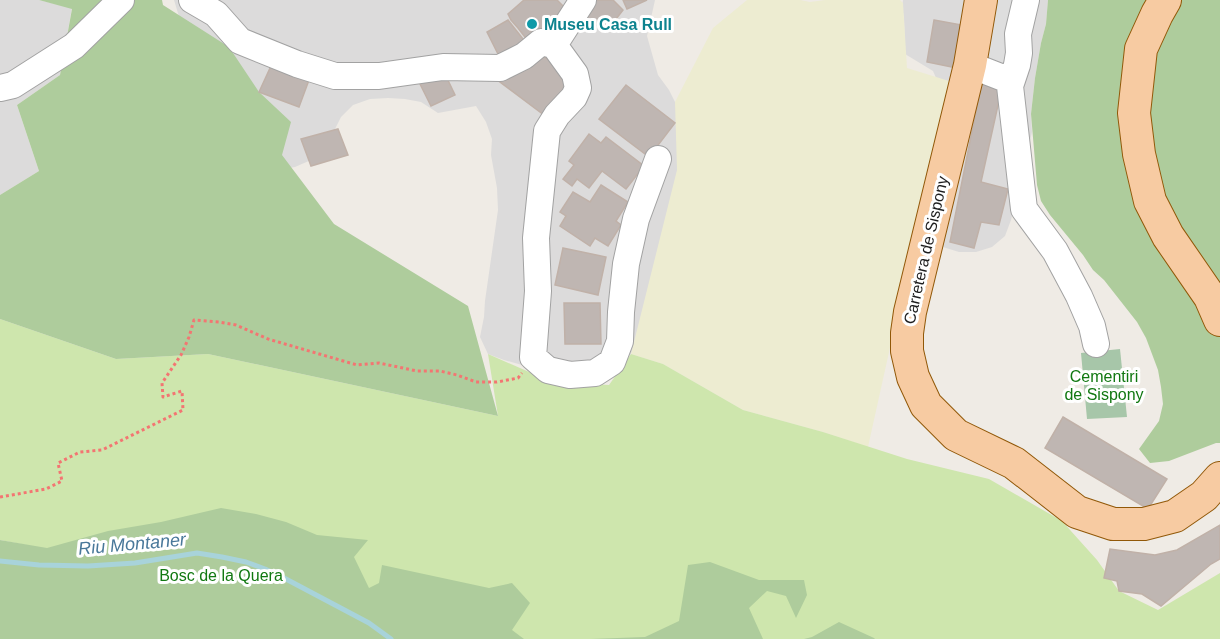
<svg xmlns="http://www.w3.org/2000/svg" width="1220" height="639" font-family="Helvetica,sans-serif">
<rect width="100%" height="100%" fill="#efebe5"/>
<path fill="#dcdbdb" d="M0,0h39l33,8 -12,67 -43,30 22,66 -39,24z
M174,0h481l-8,36 11,39 11,15 9,18 8,37 -47,190 -8,19 -14,15 -75,-2 -20,-2 -18,-5 -16,-6 -8,-17 4,-20 1,-16 13,-91 -1,-22 -6,-33 1,-16 -6,-17 -10,-16 -38,7 -17,-11 -16,-3 -17,-1 -18,1 -17,6 -12,12 -16,32 -14,11 -16,7 -17,3 -79,-87z
M903,0h145l-2,24 -5,19 -6,35 -4,36 1,18 -21,88 -6,16 -13,11 -16,5h-17l-16,-5 -18,1 19,-139 -1,-10 -6,-19 -4,-9 -28,-17 -1,-37 -2,-9z"/>
<path fill="#edecd1" d="M747,0h53l10,2 15,-2h75l3,3 4,65 42,13 -81,366 -45,-15 -80,-22 -80,-46 -32,-10 46,-184 -2,-68 38,-74z"/>
<path fill="#cee6ad" d="M0,319l116,40 92,-5 290,62 -10,-62 64,28 57,3 22,-31 32,10 80,46 80,22 84,27 82,20 73,42 35,39 22,31 39,19 62,-37v66h-699l-521,-99z"/>
<path fill="#aecc9c" d="M39,0h123l1,5 66,42 30,45 32,30 -9,33 52,69 134,82 30,110 -290,-62 -92,5 -116,-40v-124l39,-24 -22,-66 43,-30 12,-66z
M1048,0h172v443h-4l-47,18 -19,2 -11,-14 20,-28 4,-17 -2,-17 -3,-17 -12,-32 -9,-16 -33,-42 -11,-10 -10,-15 -33,-40 -9,-14 -4,-16 -6,-71 4,-36 6,-35 5,-19z
M221,508l35,6 30,8 31,13 51,5 -14,17 15,31 10,-5 3,-18 107,23 23,-5 18,20 -18,27 12,9h-524v-99l47,8 61,-17 53,-9z
M710,562l49,18h45l3,15 -11,23 -10,-22 -19,-5 -18,17 14,31h-173l55,-2 34,-16 9,-56z
M839,622l35,16 1,1h-71l8,-2z"/>
<path fill="#a7c6a9" d="M1120,349l7,68 -40,2 -6,-66z"/>
<path fill="#dedede" d="M991,0h29l-11,73 -27,-12z"/>
<g fill="none" stroke-linecap="round" stroke-linejoin="round">
<path stroke="#a8d3da" stroke-width="5" d="M0,561l39,4 49,1 47,-3 62,-10 25,4 24,5 19,7 19,9 85,45 22,16"/>
</g>
<path fill="#bfb6b2" stroke="#c0b1a8" stroke-width="1.5" d="M524,0h33l8,8 -30,29 -7,4 -10,-13 -7,-8 -3,-6z
M595,0h18l10,10 -17,22 -22,-16z
M623,0h24l-20,9z
M508,20l19,24 -26,16 -14,-28z
M934,20l28,5 -5,43 -30,-6z
M539,52l22,18 5,14 -3,10 -19,21 -48,-36z
M271,66l38,14 -10,27 -40,-15z
M443,70l12,25 -24,11 -13,-26z
M982,81l20,6 -21,95 27,7 -9,36 -18,-3 -7,26 -24,-6z
M626,85l49,38 -26,34 -50,-38z
M338,129l10,26 -37,11 -10,-27z
M589,134l12,9 5,-6 38,29 -18,23 -24,-18 -13,17 -12,-9 -5,7 -9,-7 11,-14 -5,-4z
M601,185l27,17 -12,19 5,4 -13,21 -13,-8 -5,8 -30,-20 6,-10 -6,-4 13,-20 17,10z
M563,248l43,9 -8,38 -43,-10z
M564,303h36l1,41h-36z
M1063,417l104,62 -19,30 -103,-61z
M1220,525v34l-9,5 -50,42 -19,-12 -23,-3 -2,-10 -13,-3 6,-29 45,6 22,-5z"/>
<g fill="none" stroke-linecap="round" stroke-linejoin="round">
<defs>
<path id="minor" d="M192,0l24,14 24,27 57,23 38,12h44l64,-9 57,1 24,-12 17,-14 13,3
M1026,0l-8,34 1,19 -2,12 -7,21 14,123 31,42 24,45 13,30 4,18
M554,45l21,29 3,14 -4,9 -17,18 -10,16 -11,107 2,53 -5,66 15,13 22,5 25,-2 17,-11 8,-21 1,-29 5,-48 10,-45 22,-60
M554,45l29,-45
M970,65l41,16
M0,88l13,-3 61,-39 47,-46"/>
<path id="major" d="M981,0l-11,65 -60,247 -3,21v18l6,26 13,28 30,30 58,28 63,49 36,12h31l31,-8 29,-20 16,-18
M1165,0l-8,14 -16,35 -7,64 5,41 11,47 18,35 42,61 10,23"/>
</defs>
<use href="#minor" stroke="#a2a2a2" stroke-width="28"/>
<use href="#major" stroke="#915808" stroke-width="34"/>
<path stroke="#f37572" stroke-width="3" stroke-dasharray="3 3" stroke-linecap="butt" d="M0,497l46,-8 16,-8 -4,-18 22,-11 22,-2 81,-40 -1,-19 -19,6 -1,-14 19,-28 8,-18 5,-17 25,2 17,3 32,14 89,26 22,-2 38,8h23l17,4 19,7h21l21,-4 4,-5"/>
<use href="#minor" stroke="#fff" stroke-width="26"/>
<use href="#major" stroke="#f7cba2" stroke-width="32"/>
</g>
<circle fill="#0f9aa8" stroke="#fff" stroke-width="2" cx="532" cy="24" r="6"/>
<g text-anchor="middle" dominant-baseline="central" stroke-width="6" stroke-linejoin="round" paint-order="stroke">
<g font-size="16" font-weight="bold" fill="#0d838f" stroke="#fff" text-anchor="start">
<text x="544" y="24">Museu Casa Rull</text>
</g>
<g font-size="16" fill="#1e1e1e" stroke="#fff">
<text transform="translate(926 250) rotate(-77)">Carretera de Sispony</text>
</g>
<g font-size="16" fill="#117811" stroke="#fff">
<text x="1104" y="376">Cementiri<tspan x="1104" dy="18">de Sispony</tspan></text>
<text x="221" y="575">Bosc de la Quera</text>
</g>
<g font-size="18" font-style="italic" fill="#49789a" stroke="#fff">
<text transform="translate(132 544) rotate(-5)">Riu Montaner</text>
</g>
</g>
</svg>
